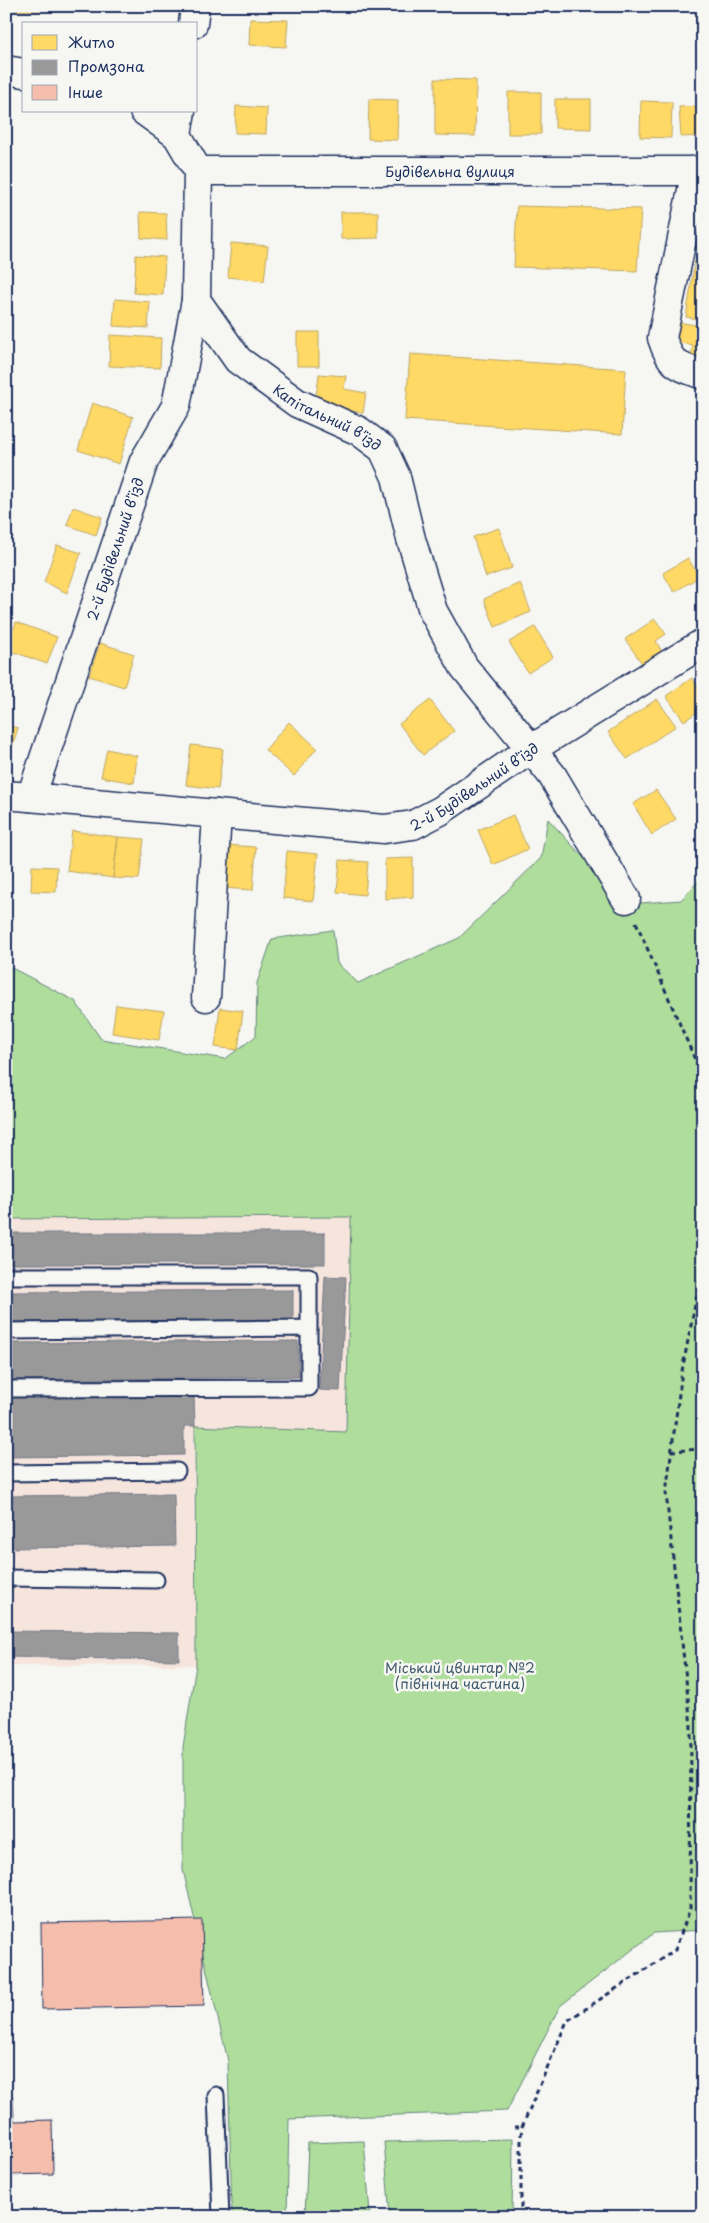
<svg xmlns="http://www.w3.org/2000/svg" width="709" height="2223" font-family="'Playpen Sans',sans-serif">
<rect width="100%" height="100%" fill="#f6f6f2"/>
<filter id="ink" filterUnits="userSpaceOnUse"><feTurbulence type="fractalNoise" baseFrequency=".02" numOctaves="2"/><feDisplacementMap in="SourceGraphic" scale="10" xChannelSelector="R" yChannelSelector="G"/><feConvolveMatrix kernelMatrix="1 2 1 2 8 2 1 2 1" color-interpolation-filters="sRGB"/></filter>
<g filter="url(#ink)">
<path fill="#f6e5dd" d="M351,1216l3,216 -160,1 2,232 -190,1v-447z"/>
<path fill="#afdd9b" stroke="#65867c" d="M548,819l34,37 59,47 40,-3 22,-24v1054l-49,3 -94,73 -53,105 -218,8 -2,98h-55l-4,-156 -45,-191v-123l13,-82 -1,-239 151,6 5,-215 -345,2v-254l69,36 26,38 124,20 31,-23 1,-53 15,-44 61,-9 4,33 21,20 101,-45 82,-80z
M513,2139l-1,78h-122l-6,-75z
M364,2141l6,72 -65,4 3,-74z"/>
<path fill="#ffd966" stroke="#bba664" d="M6,6h36l-1,5 -35,-1z
M250,19l38,1 -2,27 -37,-2z
M435,79l41,1 -1,56 -40,-1z
M508,92h33v42h-33z
M369,99l29,1 -1,40 -29,-1z
M555,99h36v30l-36,-1z
M641,101l31,1 -1,36 -31,-1z
M236,106l31,2 -1,26 -31,-1z
M701,106l2,30 -22,1 -2,-30z
M6,124l6,2 -6,21z
M517,206l124,3 -4,62 -123,-4z
M140,212l26,1 1,27 -26,-2z
M341,212h37v26l-37,1z
M231,243l37,3 -4,35 -36,-4z
M136,255l29,2 -2,38 -29,-2z
M695,261l8,1v58l-17,-3z
M115,299l35,3 -2,26 -35,-2z
M677,322l26,4v37l-13,-2 3,-16 -19,-3z
M297,332h22v34h-22z
M110,335l51,3 -1,30 -51,-2z
M410,354l216,15 -4,65 -217,-14z
M319,374l27,2 -2,13 22,4 -3,20 -48,-9z
M92,403l41,14 -14,47 -41,-14z
M73,507l29,10 -6,18 -29,-10z
M499,528l13,40 -26,9 -13,-40z
M57,545l24,8 -14,40 -23,-11z
M688,558l11,19 -25,15 -11,-19z
M520,583l11,29 -36,15 -11,-28z
M655,619l11,15 -10,7 6,11 -19,13 -18,-26z
M16,622l41,15 -10,27 -41,-15z
M535,627l18,30 -25,16 -19,-31z
M100,643l34,11 -10,33 -35,-11z
M692,678l11,16v14l-19,13 -18,-25z
M657,699l19,27 -49,33 -19,-27z
M430,700l24,31 -31,24 -24,-31z
M289,722l28,26 -23,28 -29,-26z
M6,725l12,3 -10,32 -2,-1z
M191,745l32,4 -5,40 -32,-4z
M107,749l30,7 -3,27 -33,-6z
M656,790l20,29 -24,16 -19,-31z
M513,815l15,34 -35,16 -15,-35z
M6,823h3l-3,20z
M72,831l46,6 -5,41 -46,-7z
M118,837l26,2 -5,40 -26,-1z
M223,845l33,2 -3,43 -33,-2z
M287,851l31,3 -5,47 -30,-3z
M413,858v39l-28,2v-40z
M340,860l28,2 -3,33 -28,-3z
M32,866l25,1 -1,25 -25,-1z
M116,1005l48,6 -5,29 -47,-7z
M220,1008l23,3 -5,39 -23,-3z"/>
<path fill="#999" stroke="#737987" d="M6,1233h319v31h-319z
M325,1276l21,1 -6,114 -21,-1z
M293,1290v30l-287,2v-30z
M298,1341l1,36 -293,3v-37z
M194,1395l1,31h-11v29l-178,2v-60z
M174,1494l1,52 -169,2v-52z
M6,1631l173,2v27l-173,-3z"/>
<path fill="#f5bdab" stroke="#1b2f5e" d="M202,1920l2,86 -162,3 -1,-86z
M6,2097h7l1,24 38,-1 1,54 -47,1z"/>
<g fill="none" stroke-linecap="round" stroke-linejoin="round">
<defs>
<path id="lane" d="M6,1276h303v112l-303,1
M6,1331l303,-3
M6,1473l171,-2
M6,1578l150,2
M216,2095l5,122"/>
<g id="street">
<path d="M193,24l2,-18"/>
<path d="M6,70l18,3"/>
<path d="M144,111l33,24"/>
<path id="s1" d="M181,111l-4,24 21,36 -2,129 42,60 59,43 62,28 24,18 13,28 15,62 22,72 31,56 88,108 74,124"/>
<path d="M696,170l-34,168c9,28 15,27 41,37"/>
<path id="s2" d="M198,171h505"/>
<path id="s3" d="M6,795l378,34 29,-4 27,-14 90,-61 173,-107"/>
<path id="s4" d="M31,797l113,-336 32,-55 20,-106"/>
<path d="M206,997l11,-183"/>
</g>
</defs>
<use href="#lane" stroke="#1b2f5e" stroke-width="19"/>
<use href="#street" stroke="#1b2f5e" stroke-width="31"/>
<path stroke="#1b2f5e" stroke-width="3" stroke-dasharray="5 4" stroke-linecap="butt" d="M636,922l63,147 4,62
M671,1451l32,-2
M514,2127h8
M521,2217v-82l1,-8 45,-106 108,-71 15,-41 1,-183 -25,-233 16,-122 21,-107"/>
<use href="#lane" stroke="#f6f6f2" stroke-width="15"/>
<use href="#street" stroke="#f6f6f2" stroke-width="28"/>
</g>
</g>
<g text-anchor="middle" dominant-baseline="central" stroke-width="5" stroke-linejoin="round" paint-order="stroke">
<g font-size="14" fill="#1b2f5e" stroke="#f6f6f2">
<text stroke="none"><textPath href="#s2" startOffset="252">Будівельна вулиця</textPath></text>
<text stroke="none"><textPath href="#s1" startOffset="375">Капітальний в'їзд</textPath></text>
<text stroke="none"><textPath href="#s4" startOffset="262">2-й Будівельний в’їзд</textPath></text>
<text stroke="none"><textPath href="#s3" startOffset="481">2-й Будівельний в’їзд</textPath></text>
</g>
<g font-size="14" fill="#405a6d" stroke="#f6f6f2">
<text x="460" y="1667">Міський цвинтар №2<tspan x="460" dy="16">(північна частина)</tspan></text>
</g>
</g>
<rect width="709" height="2223" fill="none" stroke="#f6f6f2" stroke-width="25"/>
<rect x="12" y="12" width="684" height="2198" fill="none" stroke="#1b2f5e" stroke-width="2" filter="url(#ink)"/>
<rect x="22" y="22" width="175" height="90" fill="#f6f6f2" stroke="#9ea6b7"/>
<rect x="32" y="35" width="25" height="15" fill="#ffd966" stroke="#9ea6b7"/>
<text x="68" y="48" font-size="15" fill="#1b2f5e">Житло</text>
<rect x="32" y="60" width="25" height="15" fill="#999999" stroke="#9ea6b7"/>
<text x="68" y="72" font-size="15" fill="#1b2f5e">Промзона</text>
<rect x="32" y="85" width="25" height="15" fill="#f5bdab" stroke="#9ea6b7"/>
<text x="68" y="98" font-size="15" fill="#1b2f5e">Інше</text>
</svg>
